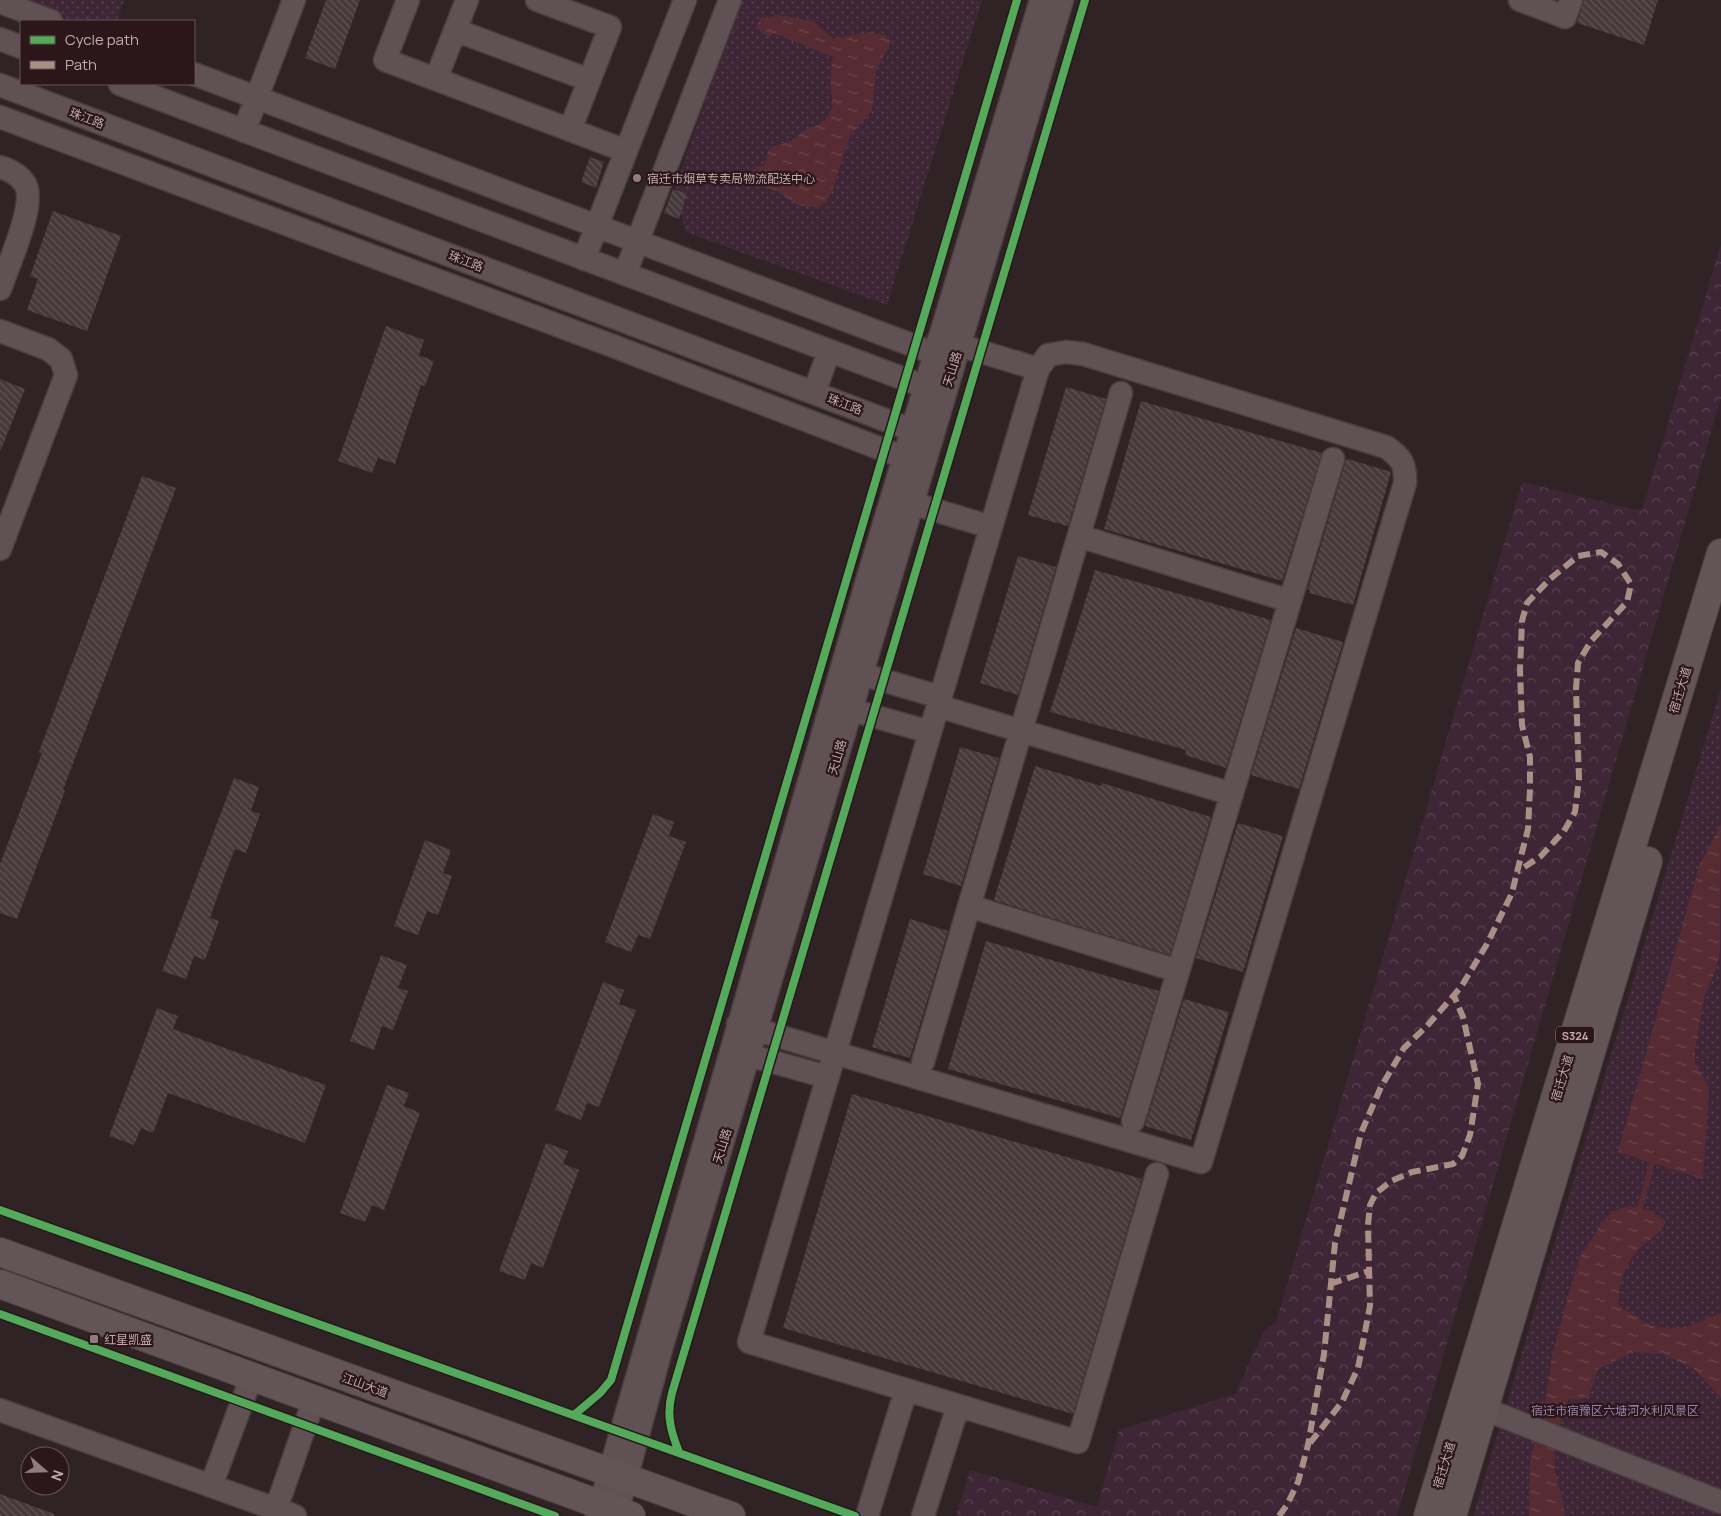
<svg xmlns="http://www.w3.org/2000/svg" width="1721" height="1516" font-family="Manrope,'Noto Sans SC',sans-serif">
<defs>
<pattern id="green-dots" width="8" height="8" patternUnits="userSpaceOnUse" patternTransform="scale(1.25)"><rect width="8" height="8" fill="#3e2637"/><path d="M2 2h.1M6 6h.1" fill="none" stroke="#584351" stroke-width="1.8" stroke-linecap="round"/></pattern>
<pattern id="forest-crowns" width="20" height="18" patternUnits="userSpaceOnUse" patternTransform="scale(1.25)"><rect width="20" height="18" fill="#3e2637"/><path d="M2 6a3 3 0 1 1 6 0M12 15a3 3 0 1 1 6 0" fill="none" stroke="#584351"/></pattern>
<pattern id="water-ripples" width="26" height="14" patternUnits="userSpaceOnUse" patternTransform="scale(1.25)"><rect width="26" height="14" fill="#572b32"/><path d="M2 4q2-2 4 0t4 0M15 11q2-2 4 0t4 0" fill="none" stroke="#6e474d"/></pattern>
<pattern id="building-back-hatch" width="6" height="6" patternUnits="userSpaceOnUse" patternTransform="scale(1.25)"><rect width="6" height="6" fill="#46393b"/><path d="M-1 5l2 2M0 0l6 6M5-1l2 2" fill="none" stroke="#5f5355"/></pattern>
</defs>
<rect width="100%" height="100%" fill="#302326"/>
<path fill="url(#green-dots)" d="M12,0h112l-7,21h-48z
M742,0h240l-95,305 -202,-73 -10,-46z
M1721,688v828h-248z"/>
<path fill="url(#forest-crowns)" d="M1721,244v154l-324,1118h-441l14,-46 127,37 22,-77 116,-36 29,-63 12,-9 246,-840 120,29z"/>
<path fill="url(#water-ripples)" d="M777,15l36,6 20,18 35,-7 19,4 4,6 -15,28 -4,40 -22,26 -18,55 -6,11 -9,6 -19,-3 -23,-15 -35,-10 6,-8 19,-7 3,-14 4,-4 19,-6 17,-13 11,-3 9,-8 5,-12 -3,-26 3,-22 -60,-24 -3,4c-10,-5 -18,-9 -8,-20l7,1z
M1721,824l-1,126 -4,19 -12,28 -9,53v13l12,20 2,9 -6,87 -85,-27 82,-288z
M1628,1206l22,5 16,10c-6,13 -13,16 -24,25 -18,16 -22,36 -24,58 19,16 37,27 63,24 11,-2 28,-11 40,-15v85l-28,-30 -31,-14 -28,-2 -36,17 -9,27 -12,4 -8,-1c-7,16 -17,55 -14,72 4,15 8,29 10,45h-36l1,-54 16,-64 6,-42 19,-70 9,-29 22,-34 9,-10z"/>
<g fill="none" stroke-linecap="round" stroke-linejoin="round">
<path stroke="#572b32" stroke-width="5.5" d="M1640,1209l14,-54"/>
</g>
<path fill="url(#building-back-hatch)" d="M326,0h34l-25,69 -30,-11z
M1584,0h74l-14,45 -67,-22z
M590,157l14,5 -8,26 -15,-6z
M673,189l14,5 -8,25 -15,-6z
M53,211l68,25 -34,95 -60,-21 11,-31 -8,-3z
M386,326l38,14 -5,15 15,6 -9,25 -4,-1 -26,79 -17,-6 -6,15 -34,-12z
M0,379l25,10 -24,61h-1z
M1066,387l40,12 -38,127 -40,-11z
M1141,401l181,52 -40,128 -178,-52z
M1348,459l43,13 -38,133 -44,-12 1,-3 -2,-1 38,-129z
M142,476l34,12 -113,302 2,1 -48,128 -17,-6v-49l42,-111 -3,-1z
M1018,556l38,11 -38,128 -38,-12z
M1095,570l176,50 -45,148 -41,-13 1,-5 -136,-38z
M1296,628l47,14 -44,147 -48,-14z
M960,747l39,11 -38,128 -38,-12z
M1035,766l66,20 1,-3 109,34 -41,138 -176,-55z
M234,778l25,9 -8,24 9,3 -14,39 -11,-4 -9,23 -16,46 9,3 -14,39 -11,-4 -8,23 -24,-8z
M653,814l21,8 -5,14 17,6 -36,97 -12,-4 -7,17 -26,-10z
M1238,823l45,13 -40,136 -47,-14z
M425,840l26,10 -8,23 9,3 -14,39 -11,-4 -9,24 -24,-9z
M910,919l38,12 -38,127 -38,-11z
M986,941l173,50 -39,127 -172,-49z
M381,955l26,10 -9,23 10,3 -15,39 -11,-4 -8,24 -24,-9z
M603,982l21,8 -5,14 17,6 -37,97 -12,-4 -6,17 -26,-10z
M1184,999l45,13 -38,128 -46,-14z
M157,1008l21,8 -5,13 153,56 -21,58 -137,-50 -15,40 -12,-5 -7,17 -25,-9z
M387,1085l22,8 -5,13 16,7 -36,97 -12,-5 -7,17 -25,-9z
M852,1094l290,85 -69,235 -290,-86z
M546,1143l22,8 -5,13 16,6 -36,98 -12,-5 -6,17 -26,-9z
M0,1494l54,20v2h-54z"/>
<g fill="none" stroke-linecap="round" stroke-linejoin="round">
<defs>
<path id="minor" d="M408,0l-23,60 241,91
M537,0l73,27 -40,103
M1520,0l45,17 6,-17
M0,2l51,19
M455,30l134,50
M0,39l21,8
M194,74l755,285
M436,79l31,-79
M120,84l819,308
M0,85l925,350
M0,117l613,229 305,117
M244,131l50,-131
M0,167c10,3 19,7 25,17 12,19 -18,84 -25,105
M584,259l101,-259
M625,274l105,-274
M0,331l48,18 13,10 5,16 -66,174
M939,339l99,30 -289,973 329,100 79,-268
M814,393l15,-42
M898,499l93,28
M1079,536l211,65
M848,670l92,27
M837,706l93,26
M938,706l294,88
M969,906l209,65
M738,1024l463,138 204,-679c1,-19 -4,-26 -19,-36l-303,-93 -17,-2 -18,3 -10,14
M734,1051l93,26
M923,1062l198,-669
M1133,1121l200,-662
M1469,1403l252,99
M0,1410l295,106
M211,1486l40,-108
M276,1509l38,-109
M597,1516l270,-935 174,-581
M616,1516l46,-170 400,-1346
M867,1516l39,-126
M923,1516l35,-110"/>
<path id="major" d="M0,1252l731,264
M0,1284l631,232
M1428,1516l293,-963
M1452,1516l196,-655"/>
</defs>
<use href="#minor" stroke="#493e40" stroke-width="25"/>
<use href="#major" stroke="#4e4042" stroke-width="30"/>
<use href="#minor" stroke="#605254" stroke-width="22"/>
<use href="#major" stroke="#625457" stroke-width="28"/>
<path stroke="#ac8f84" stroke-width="6" stroke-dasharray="12 6" stroke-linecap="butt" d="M1330,1284l39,-13
M1310,1443l32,-41 16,-34 12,-62 -2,-81 2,-20 6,-12 15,-12 21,-9 41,-8 9,-8 8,-21 8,-51 -15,-67 -9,-21
M1279,1516l8,-11 11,-23 10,-37 16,-91 11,-111 26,-110 20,-46 23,-39 23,-22 34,-39 26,-43 25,-51 5,-21 11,-43 2,-40v-32l-8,-32 -2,-55 2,-49 5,-18 23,-24 28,-23 23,-4 17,12 13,20 -4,18 -36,39 -13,22 -2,26 3,90 -4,33 -11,19 -23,25 -24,16"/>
<defs>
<path id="cycleway" d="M0,1210l855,306
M0,1314l555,202
M574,1415l26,-22 11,-13 406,-1380
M679,1452c-8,-20 -13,-37 -7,-59l413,-1393"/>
</defs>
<use href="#cycleway" stroke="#2b171a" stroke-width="11"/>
<use href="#cycleway" stroke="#51ab58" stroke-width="8"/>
</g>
<g fill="#917b7e" stroke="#2b171a" stroke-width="2">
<circle cx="637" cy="178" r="5"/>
<rect x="89" y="1334" width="10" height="10" rx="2.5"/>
</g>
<g text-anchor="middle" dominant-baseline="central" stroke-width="4.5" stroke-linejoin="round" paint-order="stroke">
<rect fill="#2b171a" stroke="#977e82" stroke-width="1" x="1556" y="1026.5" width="38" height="17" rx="4"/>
<g font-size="11" font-weight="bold" fill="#c5aaae">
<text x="1575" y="1035">S324</text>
</g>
<g font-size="12" fill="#c5aaae" stroke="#2b171a">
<text transform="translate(87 118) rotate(21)">珠江路</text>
<text transform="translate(466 261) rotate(21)">珠江路</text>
<text transform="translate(952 369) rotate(-73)">天山路</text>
<text transform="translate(845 404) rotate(21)">珠江路</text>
<text transform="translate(1680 690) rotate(-73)">宿迁大道</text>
<text transform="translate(837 757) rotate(-74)">天山路</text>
<text transform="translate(1562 1078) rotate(-73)">宿迁大道</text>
<text transform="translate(722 1146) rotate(-73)">天山路</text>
<text transform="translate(365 1385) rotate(20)">江山大道</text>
<text transform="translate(1444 1465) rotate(-73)">宿迁大道</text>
</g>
<g font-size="12" fill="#c5aaae" stroke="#2b171a" text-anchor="start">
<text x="647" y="178">宿迁市烟草专卖局物流配送中心</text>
<text x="104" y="1339">红星凯盛</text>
</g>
<g font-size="12" fill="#9581ab" stroke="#2b171a">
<text x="1615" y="1410">宿迁市宿豫区六塘河水利风景区</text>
</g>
</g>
<rect x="20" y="20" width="175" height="65" fill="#2b171a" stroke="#695255"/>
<rect x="30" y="36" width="25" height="8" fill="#51ab58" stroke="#695255"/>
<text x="65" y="45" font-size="15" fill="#c5aaae">Cycle path</text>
<rect x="30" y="61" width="25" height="8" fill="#ac8f84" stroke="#695255"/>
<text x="65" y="70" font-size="15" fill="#c5aaae">Path</text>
<g transform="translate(45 1471) rotate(110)"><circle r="24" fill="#2b171a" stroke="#695255"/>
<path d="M0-4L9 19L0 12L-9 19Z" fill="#917b7e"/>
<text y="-8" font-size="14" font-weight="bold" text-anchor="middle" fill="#c5aaae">N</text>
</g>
</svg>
